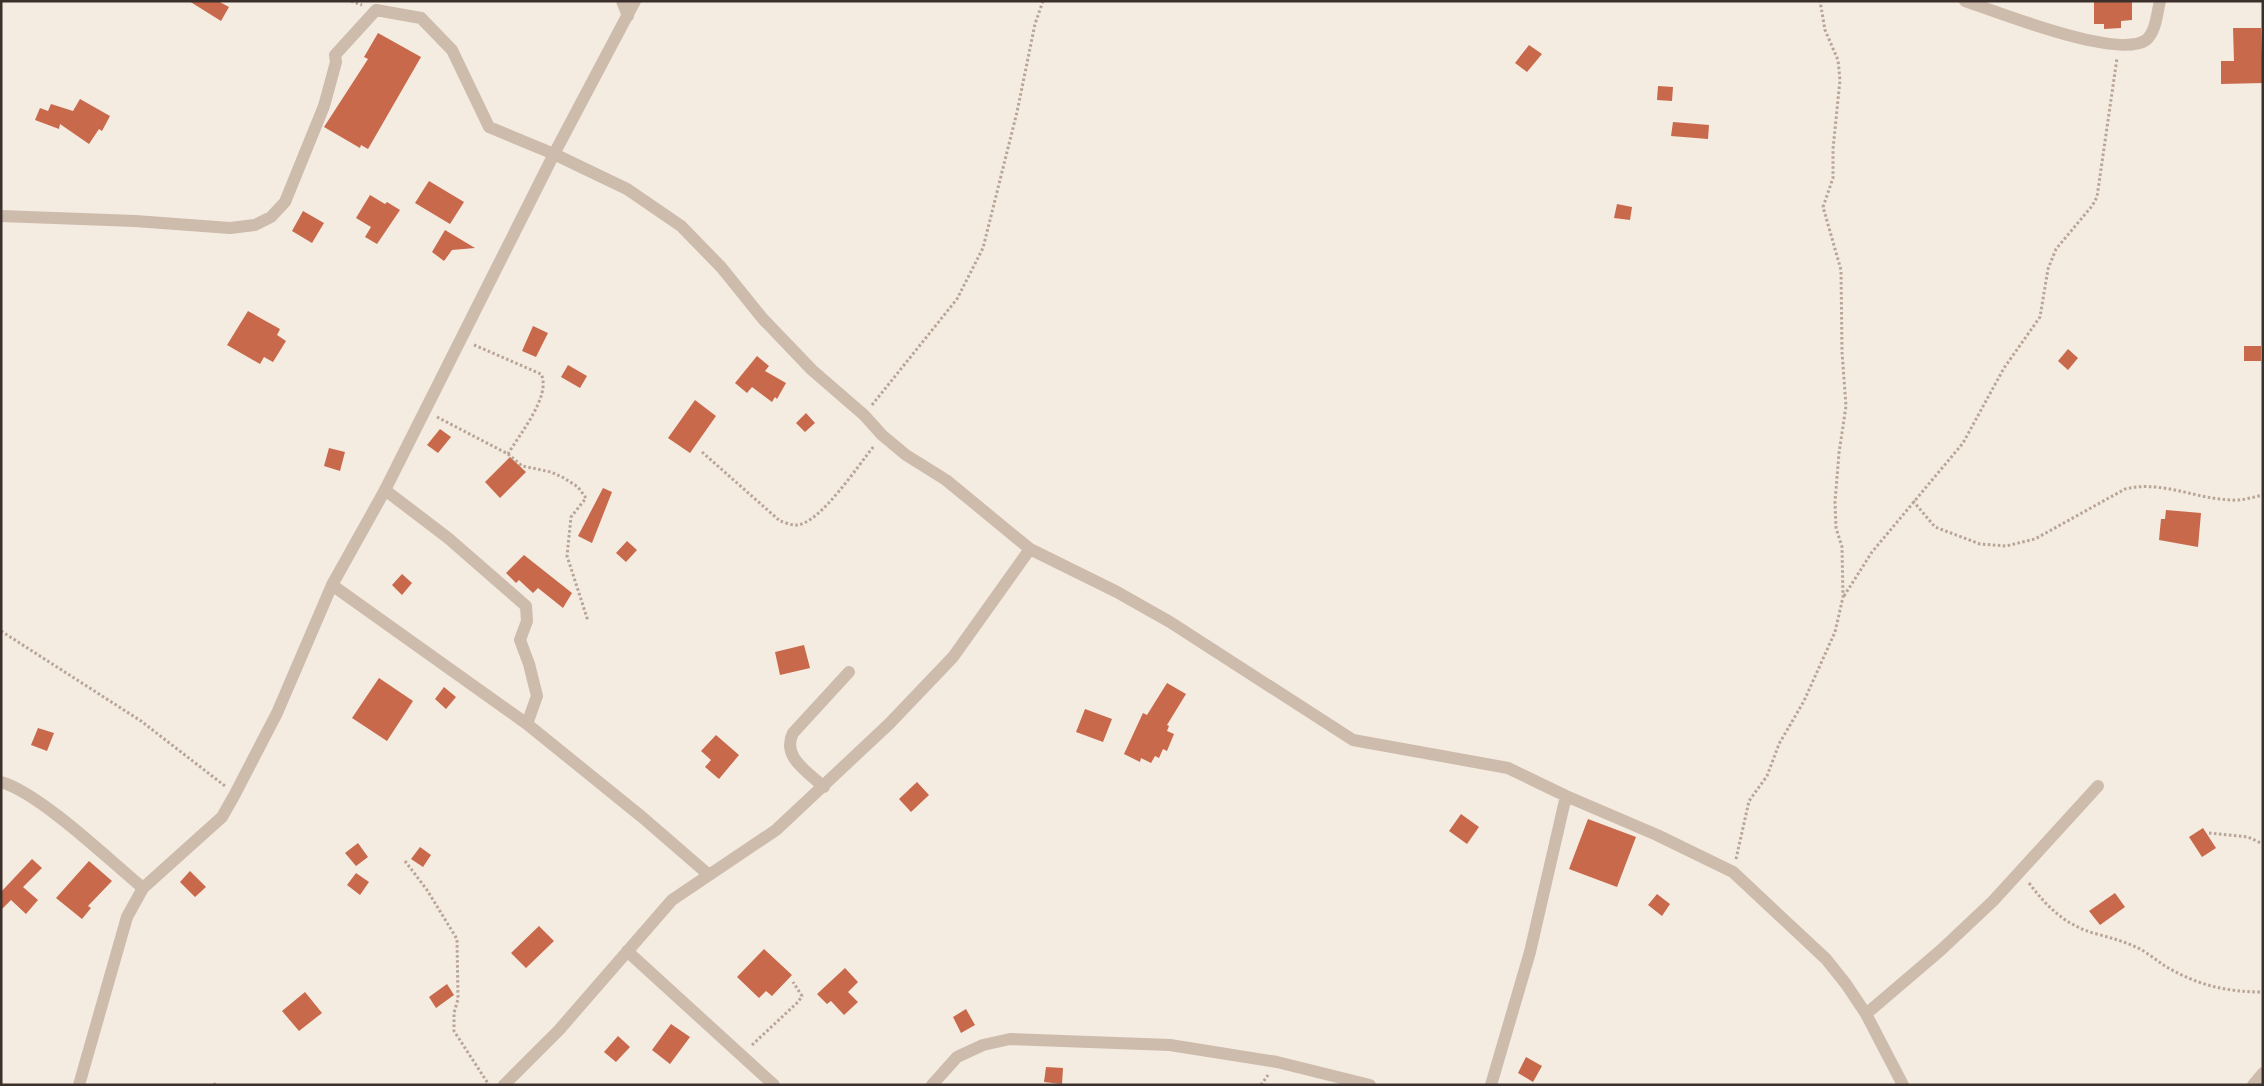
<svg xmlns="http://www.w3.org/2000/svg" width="2264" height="1086" font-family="Helvetica,sans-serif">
<rect width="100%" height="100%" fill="#f4ebe1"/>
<path fill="#c8694b" d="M189,1h29l11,6 -8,14z
M2094,1h38v19l-11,1v7l-17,1v-5h-10z
M2233,28h28l2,55 -42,1v-23h13z
M378,33l43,24 -53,92 -7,-4 -1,3 -36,-21 44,-68 -4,-2z
M1529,45l13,9 -15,18 -12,-9z
M1658,86l15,1 -1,14 -15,-1z
M80,99l30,17 -8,15 -3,-2 -10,15 -29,-20 -1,5 -24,-9 5,-12 8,3 3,-7 22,7z
M1673,122l36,3 -1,14 -37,-3z
M429,181l35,21 -14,22 -35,-21z
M370,195l15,9 2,-2 13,8 -23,34 -12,-7 6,-10 -15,-9z
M1617,204l15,3 -2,13 -16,-2z
M303,211l21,12 -12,20 -20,-12z
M445,230l30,18 -23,2 -8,11 -12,-9z
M248,311l32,18 -3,6 9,6 -13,21 -9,-5 -4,7 -33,-19z
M533,326l15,7 -12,24 -14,-6z
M2244,346h17v15h-17z
M2068,349l10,9 -10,12 -10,-9z
M757,356l12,10 -4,5 21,12 -9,16 -2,-2 -3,5 -20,-15 -5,6 -12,-10z
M568,365l19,11 -7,12 -19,-11z
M695,400l21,16 -26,37 -22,-15z
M806,413l9,10 -10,9 -9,-9z
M440,429l11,8 -13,16 -11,-8z
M329,448l16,4 -5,19 -16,-5z
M510,457l16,15 -26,26 -15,-16z
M603,488l9,4 -20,51 -14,-7z
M2166,510l35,3 -3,34 -39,-7 2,-21h4z
M627,541l10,9 -11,12 -10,-9z
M524,555l48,38 -9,15 -25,-20 -5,5 -14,-13 -3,3 -10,-10z
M402,574l10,9 -10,12 -10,-10z
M804,645l6,23 -30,7 -5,-23z
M379,678l34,23 -26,40 -35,-23z
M1167,683l19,11 -19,31 2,1 -2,5 7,3 -7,17 -4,-2 -4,9 -4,-2 -4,7 -10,-5 -1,4 -16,-8 19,-41 4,2z
M444,687l12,10 -10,12 -11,-10z
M1085,709l27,10 -9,23 -27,-10z
M38,728l16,5 -7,18 -16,-6z
M716,735l23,20 -20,24 -14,-12 6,-7 -10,-9z
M917,782l12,13 -18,17 -12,-13z
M1461,814l18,13 -12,17 -18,-13z
M1588,819l48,18 -19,50 -48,-18z
M2203,828l13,20 -14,9 -13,-20z
M358,843l10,14 -12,9 -11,-13z
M420,847l11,8 -8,12 -12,-8z
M32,859l10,9 -19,19 15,13 -12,14 -15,-14 -10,10v-18z
M89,861l23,20 -24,25 3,2 -9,11 -26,-21z
M190,871l16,16 -11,10 -15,-15z
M356,873l13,9 -9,13 -13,-10z
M2115,893l10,14 -25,18 -11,-14z
M1657,894l13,10 -8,12 -14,-11z
M539,926l15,15 -28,27 -15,-15z
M764,949l28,26 -20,21 -6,-5 -7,7 -22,-21z
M845,968l13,14 -10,10 10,10 -14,13 -13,-14 -4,3 -10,-10z
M447,984l7,11 -18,13 -7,-11z
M305,992l17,21 -23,18 -17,-20z
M966,1009l9,16 -14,8 -8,-16z
M671,1024l19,13 -20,27 -18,-14z
M618,1036l12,11 -14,15 -12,-10z
M1526,1057l16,9 -9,16 -15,-9z
M1046,1067l17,1 -1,16 -18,-2z"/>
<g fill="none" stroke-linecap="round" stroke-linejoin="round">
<path stroke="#b9a596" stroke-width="3" stroke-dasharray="2.5 2.5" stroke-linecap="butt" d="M351,1l11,4
M474,345l67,29c11,21 -22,61 -33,80
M872,405l85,-106 26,-51 34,-136 18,-88 8,-23
M437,417l71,37 14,12 29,6 13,6 14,9 8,11 -15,19 -4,39 21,65
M702,452l78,69c4,1 10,4 15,4 23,2 64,-61 79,-79
M1913,501l22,26 45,17 26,2 29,-7 90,-50c37,-9 70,10 107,11 10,1 21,-3 31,-5
M1844,596l28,-44 91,-109 41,-75 36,-51 8,-48 8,-20 36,-43 5,-9 20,-139
M1,631l140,90 84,65
M2209,833l39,4 15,7
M1736,859l13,-58 18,-25 12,-32 25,-43 31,-69 8,-35 -1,-50 -6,-19 -1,-26 4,-49 7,-47 -4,-54 -1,-82 -18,-63 10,-29v-29l7,-69 -2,-20 -13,-30 -5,-29
M405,861l22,29 30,49 1,60 -4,14v18l35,54
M2029,883c18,24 37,43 68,51 14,4 26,7 39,13 11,5 20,13 29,19 32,19 61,26 98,26
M752,1045l46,-43 4,-6 -9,-14
M214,1085l3,-3
M1261,1085l7,-10"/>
<path stroke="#cdbbac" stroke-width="12" d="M622,1l6,15
M1965,1c33,11 153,59 181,39 10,-8 11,-27 14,-39
M1,216l134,5 95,7 25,-3 16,-8 14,-15 39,-96 12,-44 -1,-7 41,-45 45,8 31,32 37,77 65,27 73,35 54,37 40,41 42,52 49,51 52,45 18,20 24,20 40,25 84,69 87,43 53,30 183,118 155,28 58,28 91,39 76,37 93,87 20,25 20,30 37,71
M385,490l63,48 78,68 1,15 -7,19 9,24 8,32 -10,28
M332,585l195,139 115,93 67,58
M1,782c39,11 108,78 142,106
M824,787c-16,-15 -43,-30 -31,-54l56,-61
M627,951l147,134
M1866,1014l75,-64 52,-49 105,-115
M504,1085l55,-55 113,-130 104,-70 113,-106 64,-67 77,-108
M932,1085l25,-28 26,-12 27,-6 160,6 107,17 93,23
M1491,1085l39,-133 36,-156
M2253,1085l10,-12"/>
<path stroke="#cdbbac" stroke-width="12" d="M79,1085l48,-168 16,-29 79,-71 13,-23 42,-81 55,-128 53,-95 169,-336 81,-153"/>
</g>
<rect width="2264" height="1086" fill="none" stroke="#3b302b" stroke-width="5"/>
</svg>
